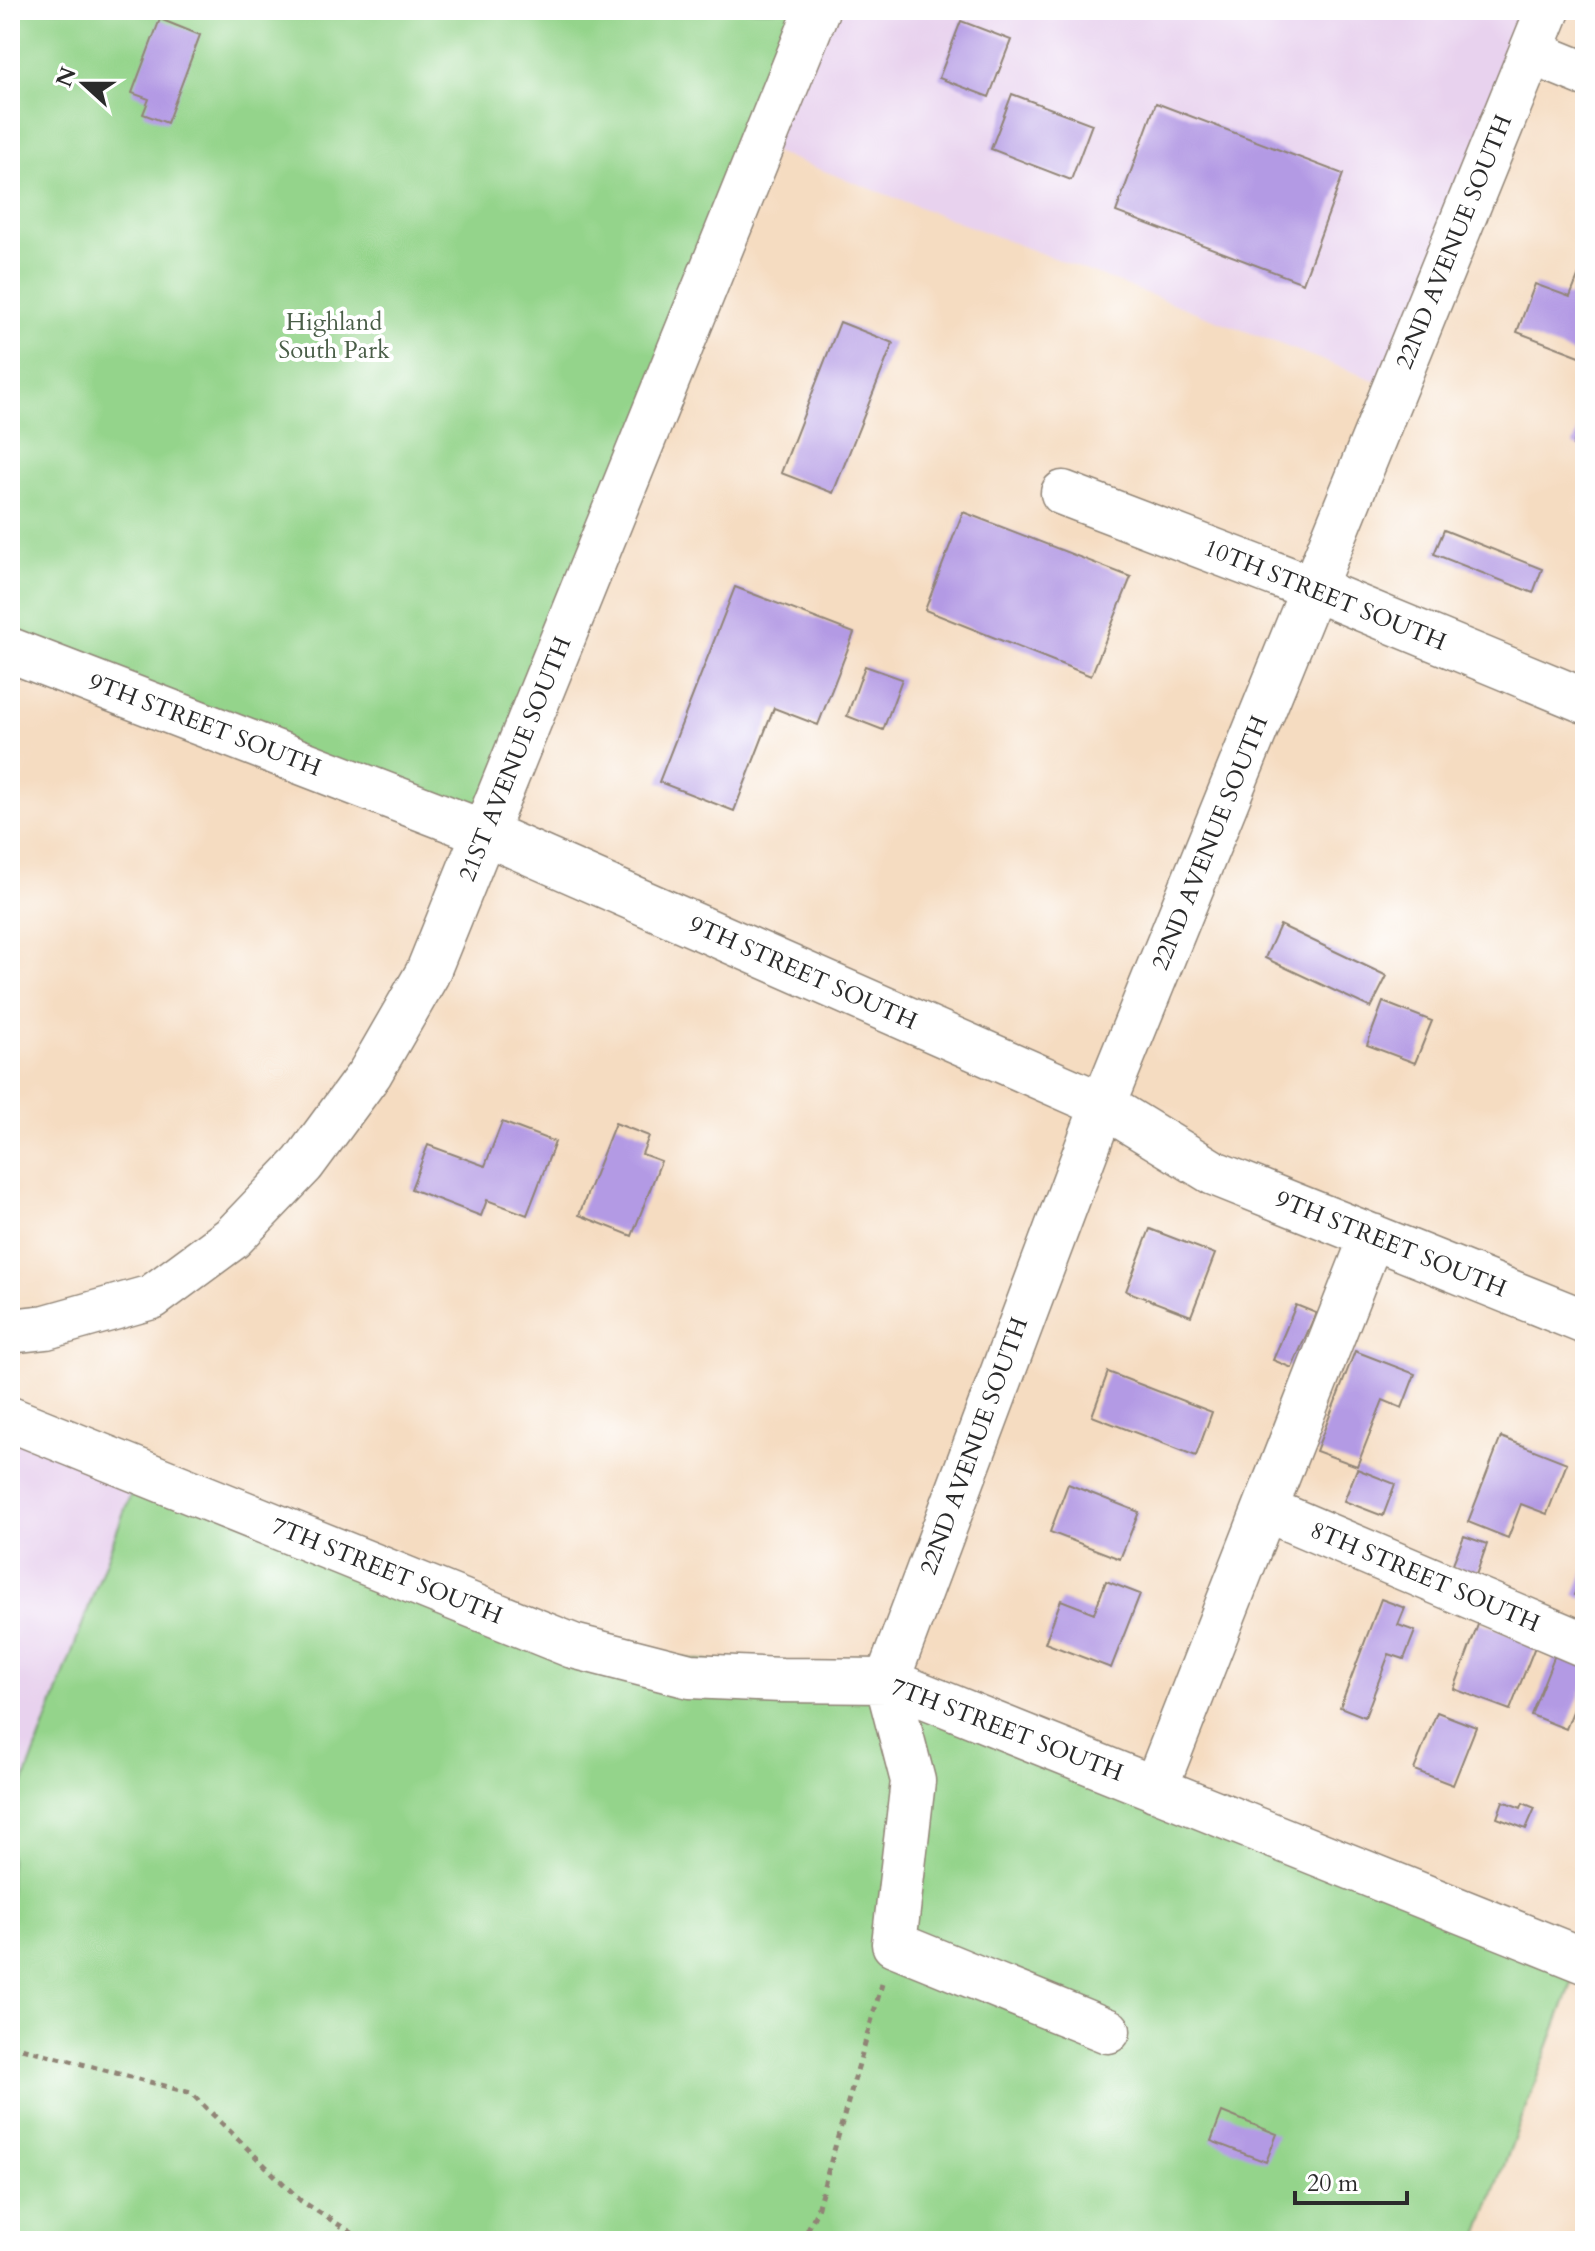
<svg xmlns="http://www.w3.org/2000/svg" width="1595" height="2251" font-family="Cardo,serif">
<rect width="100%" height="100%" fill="#fff"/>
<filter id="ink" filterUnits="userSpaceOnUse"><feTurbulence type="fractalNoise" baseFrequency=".0125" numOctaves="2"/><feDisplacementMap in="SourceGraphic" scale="16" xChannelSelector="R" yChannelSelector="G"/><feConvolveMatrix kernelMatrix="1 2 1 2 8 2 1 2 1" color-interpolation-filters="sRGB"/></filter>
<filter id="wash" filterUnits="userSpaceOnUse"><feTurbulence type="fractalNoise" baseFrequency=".006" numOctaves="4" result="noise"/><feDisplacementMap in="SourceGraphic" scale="32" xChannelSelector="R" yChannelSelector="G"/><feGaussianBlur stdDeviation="1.8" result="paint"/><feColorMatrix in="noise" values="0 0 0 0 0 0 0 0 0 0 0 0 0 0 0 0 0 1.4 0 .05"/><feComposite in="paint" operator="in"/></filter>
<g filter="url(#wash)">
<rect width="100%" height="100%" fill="#f5dcc1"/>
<path fill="#e8d2ee" d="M817,10h731l-153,378 -634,-241z
M10,1419l129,52 -129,349z"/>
<path fill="#94d48b" stroke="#60805b" stroke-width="2" d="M10,10h804l-329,823 -475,-183z
M139,1471l434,175 314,35 694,278 -105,282h-1466v-421z"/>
<g id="blocks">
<path fill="#b39ae4" d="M160,19l40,16 -33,88 -24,-9 6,-15 -17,-6z
M961,21l50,19 -22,57 -50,-19z
M1012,94l80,30 -21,56 -80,-31z
M1156,103l187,71 -40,109 -187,-71z
M1585,259v99l-68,-26 18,-48 35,13z
M840,322l53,21 -60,150 -52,-20z
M1584,410h1v39l-12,-4z
M963,512l168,65 -40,99 -166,-66z
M1444,530l98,39 -9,24 -99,-39z
M735,587l119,46 -36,92 -44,-17 -40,103 -75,-29z
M865,666l37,13 -19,51 -36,-14z
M1280,925l107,51 -16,32 -106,-50z
M1383,1002l49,19 -17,42 -48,-18z
M502,1122l53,20 -28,73 -40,-15 -6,16 -70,-27 17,-44 57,21z
M615,1123l34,13 -7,18 19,7 -29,75 -53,-21z
M1150,1229l65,25 -24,62 -65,-25z
M1296,1305l20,8 -24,55 -19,-8z
M1355,1351l60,23 -13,34 -19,-8 -26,66 -41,-15z
M1108,1372l104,40 -16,44 -104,-40z
M1501,1437l66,26 -20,51 -26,-10 -13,34 -40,-16z
M1357,1469l38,15 -12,32 -39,-15z
M1068,1484l71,28 -19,47 -70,-27z
M1464,1536l23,8 -11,31 -24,-9z
M1585,1567v32l-11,-4z
M1106,1581l34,13 -29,74 -66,-25 16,-43 33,13z
M1381,1599l24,9 -7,17 17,6 -11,28 -15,-5 -24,63 -25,-10z
M1479,1622l57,22 -26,66 -56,-21z
M1556,1652l29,12v17l-19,48 -35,-14z
M1437,1712l39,15 -23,58 -39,-15z
M1503,1801l18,7 2,-5 12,5 -9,21 -29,-11z
M1222,2112l55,22 -11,28 -55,-21z"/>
</g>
</g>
<g filter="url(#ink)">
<use href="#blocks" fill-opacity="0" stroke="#908476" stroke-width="2"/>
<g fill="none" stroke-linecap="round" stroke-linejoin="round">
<defs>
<path id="minor" d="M1531,52l54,22
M1063,493l251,96 271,112
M10,650l475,183 618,272 111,68 371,149
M10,1331l36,-4 106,-30 80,-59 71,-74 67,-91 57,-99 390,-964
M10,1419l563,227 117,30 92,4 105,1 698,280
M1265,1509l320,136
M1155,1789l217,-553
M1108,2031l-214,-87 19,-163 -26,-100 216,-576 445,-1095"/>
</defs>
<use href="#minor" stroke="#908476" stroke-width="47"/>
<path stroke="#908476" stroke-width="5" stroke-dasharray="6 6" stroke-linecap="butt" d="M10,2045l181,48 110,108 64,40
M802,2241l14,-28 66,-229"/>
<use href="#minor" stroke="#fff" stroke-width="44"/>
</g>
</g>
<g text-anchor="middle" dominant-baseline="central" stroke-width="8" stroke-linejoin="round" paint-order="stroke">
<g font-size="24" fill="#2b2b2b" stroke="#fff">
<text transform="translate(1454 242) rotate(-68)">22ND AVENUE SOUTH</text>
<text transform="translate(1325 595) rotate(22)">10TH STREET SOUTH</text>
<text transform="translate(205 725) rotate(21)">9TH STREET SOUTH</text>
<text transform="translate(515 759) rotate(-68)">21ST AVENUE SOUTH</text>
<text transform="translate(1210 843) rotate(-68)">22ND AVENUE SOUTH</text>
<text transform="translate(803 973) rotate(24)">9TH STREET SOUTH</text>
<text transform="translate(1391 1244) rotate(22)">9TH STREET SOUTH</text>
<text transform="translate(974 1446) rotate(-70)">22ND AVENUE SOUTH</text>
<text transform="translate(387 1571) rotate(22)">7TH STREET SOUTH</text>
<text transform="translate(1425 1577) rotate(23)">8TH STREET SOUTH</text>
<text transform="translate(1007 1730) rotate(21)">7TH STREET SOUTH</text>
</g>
<g font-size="24" fill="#4a5e48" stroke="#fff">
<text x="334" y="322">Highland<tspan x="334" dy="28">South Park</tspan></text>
</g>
</g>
<rect width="1595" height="2251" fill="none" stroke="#fff" stroke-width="40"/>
<g transform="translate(84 84) rotate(291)" stroke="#ffffff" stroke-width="6" paint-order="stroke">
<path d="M0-6L14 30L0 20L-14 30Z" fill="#2b2b2b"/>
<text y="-12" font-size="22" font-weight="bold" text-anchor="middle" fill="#2b2b2b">N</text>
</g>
<path d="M1295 2191v12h112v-12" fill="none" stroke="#2b2b2b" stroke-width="4"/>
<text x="1307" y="2191" font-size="24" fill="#2b2b2b" stroke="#ffffff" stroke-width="6" paint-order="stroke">20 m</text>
</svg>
